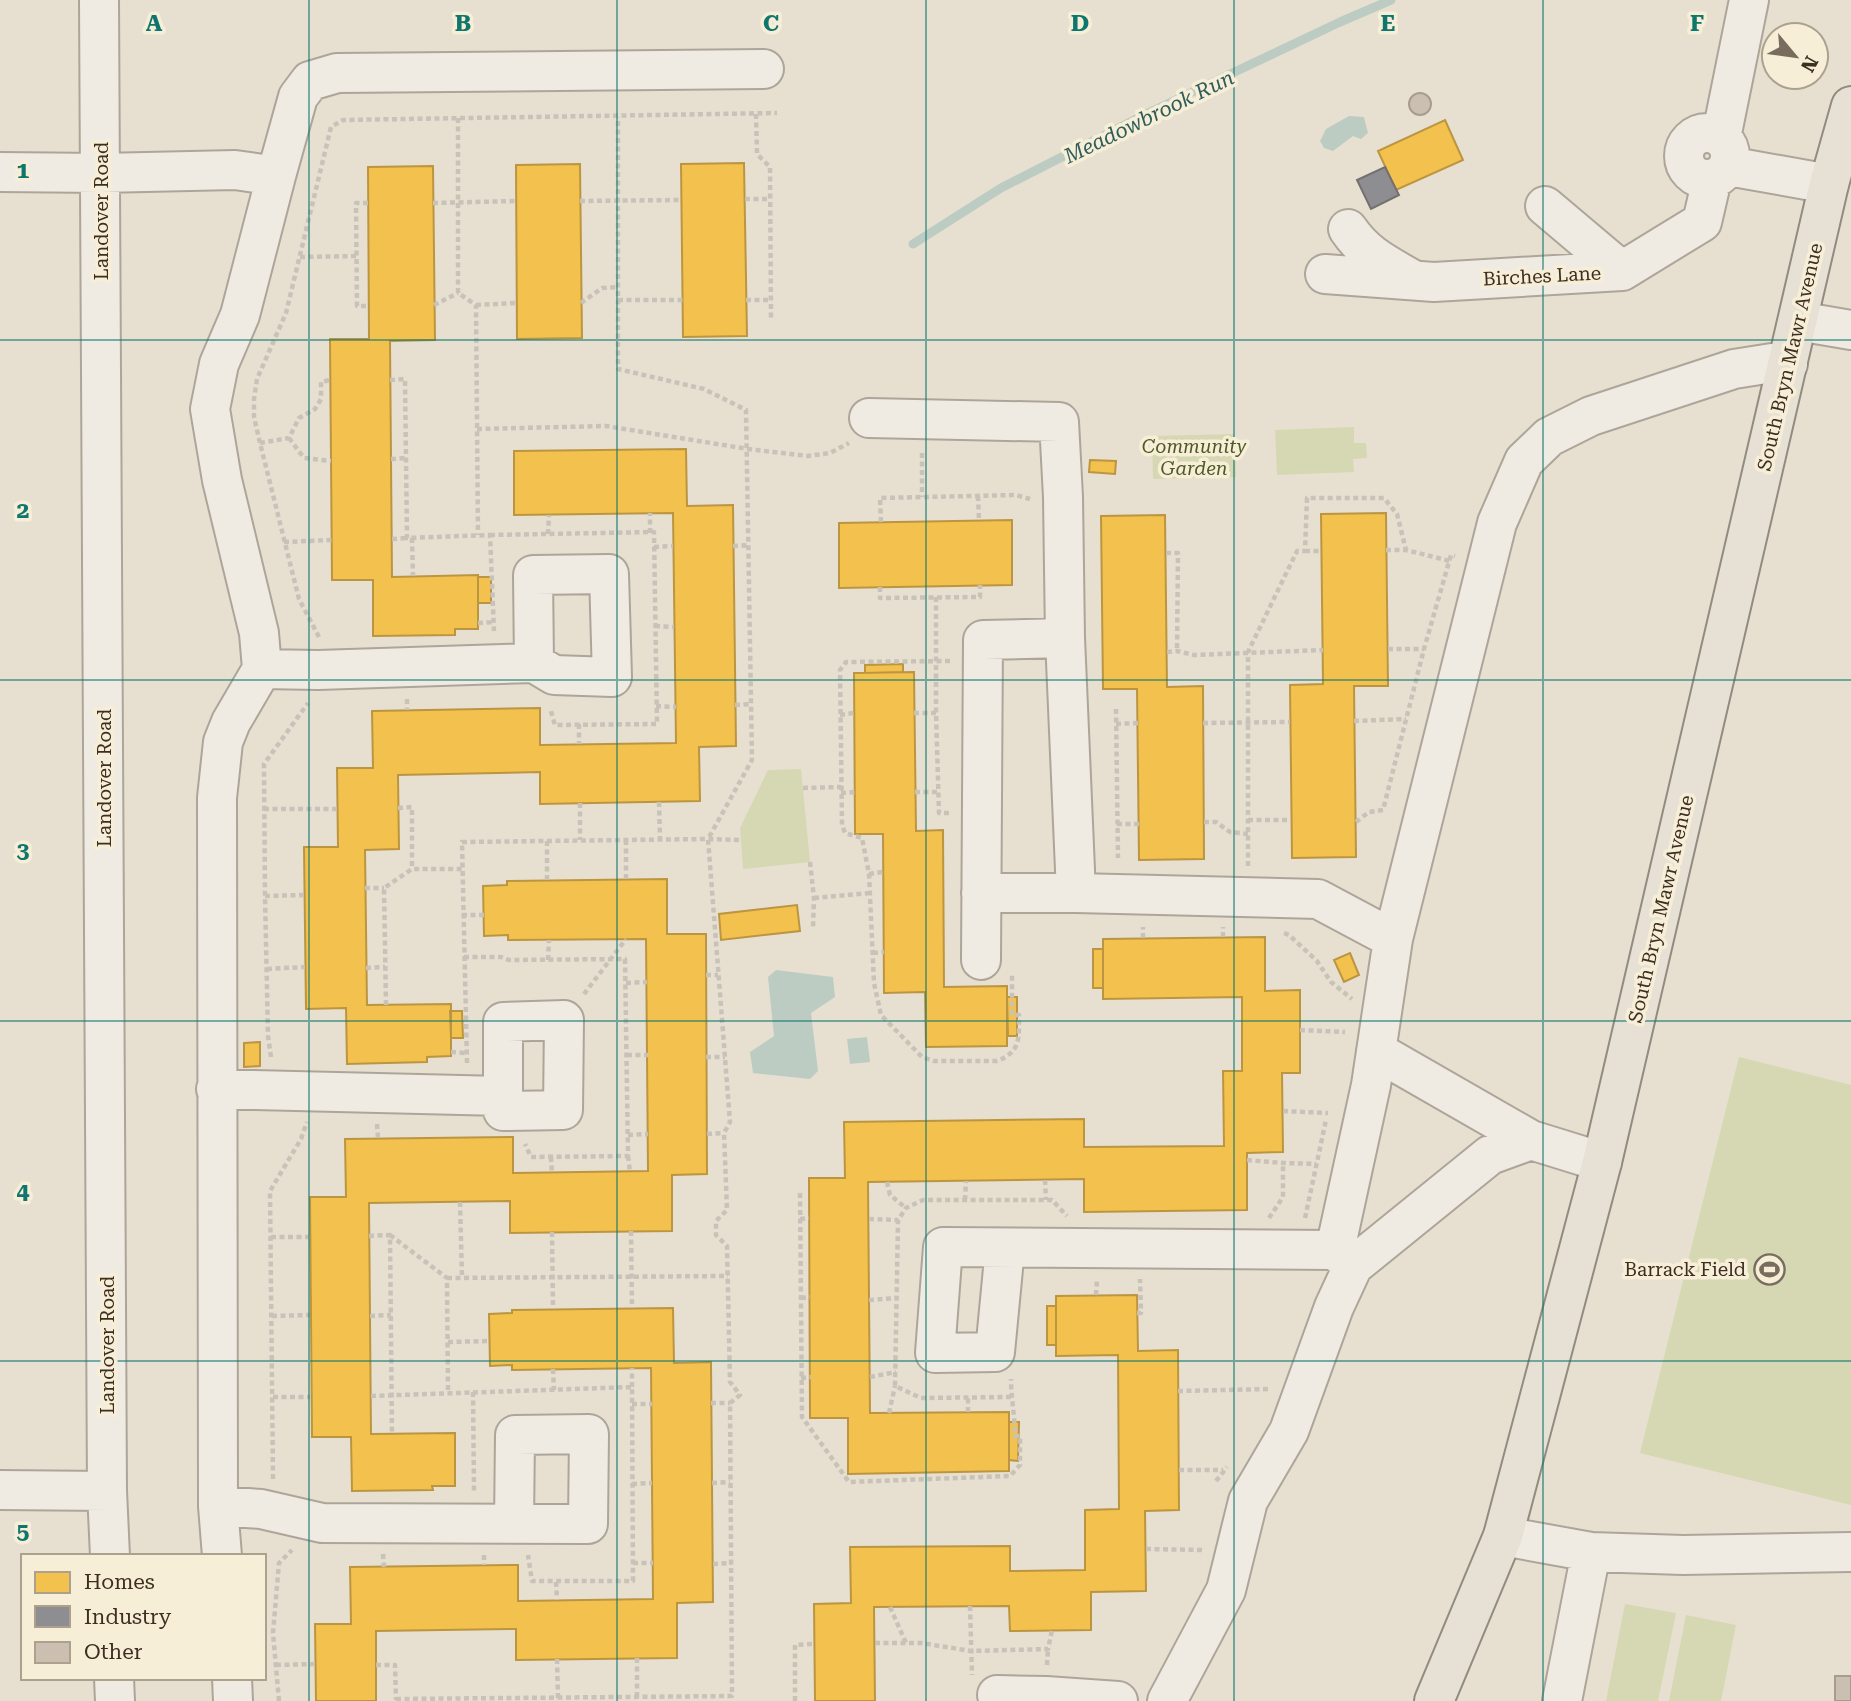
<svg xmlns="http://www.w3.org/2000/svg" width="1851" height="1701" font-family="'Roboto Serif',serif">
<rect width="100%" height="100%" fill="#e7e0d1"/>
<path fill="#d6d7b3" d="M1354,427v16h12l1,15 -14,1 1,13 -77,3 -2,-45z
M1235,434l1,43 -83,2 -1,-43z
M801,769l9,93 -67,7 -3,-41 28,-58z
M1739,1057l112,28v420l-211,-52z
M1625,1604l51,9 -18,88h-52z
M1686,1615l50,10 -15,76h-52z"/>
<path fill="#bcccc2" d="M1349,116l15,1 4,16 -7,6 -8,-3 -20,15 -9,-3 -4,-7 6,-12z
M776,970l57,7 2,20 -24,16 7,58 -8,8 -57,-6 -3,-21 24,-16 -6,-59z
M867,1037l3,25 -20,2 -3,-25z"/>
<path fill="#f2c14e" stroke="#bc9540" stroke-width="2" d="M1445,120l18,40 -67,30 -18,-39z
M744,163l3,173 -64,1 -2,-173z
M580,164l2,174 -65,1 -1,-174z
M433,166l2,174 -45,1 2,236 86,-2v54h-23v6l-82,1v-56h-41l-2,-241h39l-1,-172z
M686,449l1,57 46,-1 3,241 -37,1 1,54 -160,3v-32l-142,3 1,74 -34,1 2,155 84,-1v52l-24,1v5l-80,2 -1,-56 -40,1 -2,-162h34l-1,-79h36l-1,-57 168,-3v37l136,-2 -3,-230 -159,2v-64z
M1090,460l26,1 -1,13 -26,-2z
M1386,513l2,173h-34l2,171 -64,1 -2,-173 33,-1 -2,-170z
M1165,515l2,172 36,-1 1,173 -65,1 -2,-171h-34l-2,-173z
M1012,520v65l-173,3v-65z
M478,577h13v26h-13z
M903,664v8l-38,1v-8z
M914,672l2,159 27,-1 1,157 63,-1v60l-81,1 -1,-55 -41,1 -1,-159h-28l-1,-161z
M667,879v55h39l1,240 -35,1v56l-162,2v-32l-141,2 2,231 84,-1v53h-23l1,4 -81,1 -1,-54h-39l-2,-240h36l-1,-58 168,-2v36l135,-2 -2,-232 -138,1v-5l-24,1 -1,-50 24,-1v-4z
M797,905l3,26 -79,9 -2,-26z
M1265,937v54l35,-1v83h-18l1,79 -36,1v57l-163,2v-33l-216,3 2,231 139,-1v59l-161,3v-56h-38l-1,-240h36l-1,-56 240,-3v28l140,-1 -1,-75h19v-74l-139,2v-60z
M1093,949h10v39h-10z
M1350,953l9,22 -15,7 -10,-22z
M1007,997h10v39h-9z
M450,1011h12l1,27h-12z
M260,1042v24l-16,1v-24z
M1137,1295l1,56 40,-1 1,160 -34,1 1,80 -55,1v38l-81,1 -1,-25 -135,1 1,94h-60l-1,-97 37,-1 -1,-56 160,-1v25l75,-1v-60l34,-1 -1,-154 -62,1v-60z
M1047,1306h9v39h-9z
M673,1308l1,55 37,-1 2,240 -36,1v55l-161,2v-31l-140,2v70h-60l-1,-77h36l-1,-57 168,-2v36l135,-2 -2,-231 -139,2v-5l-22,1 -1,-52 23,-1v-3z
M1009,1422h10l-1,39 -9,-1z"/>
<path fill="#8d8d92" stroke="#757070" stroke-width="2" d="M1385,167l14,28 -28,14 -14,-29z"/>
<g fill="none" stroke-linecap="round" stroke-linejoin="round">
<path stroke="#bcccc2" stroke-width="9" d="M913,244l88,-56 143,-73 196,-93 51,-22"/>
</g>
<path fill="#cbbfb2" stroke="#a89c90" stroke-width="2" d="M1409 104a11 11 0 1 1 22 0a11 11 0 1 1-22 0Z
M1835,1676h16v25h-16z"/>
<g fill="none" stroke-linecap="round" stroke-linejoin="round">
<defs>
<path id="minor" d="M99,0l8,1491 3,65
M1684 156a23 23 0 1 1 46 0a23 23 0 1 1-46 0Z
M1721,138l28,-138
M1728,166l101,18
M0,172l101,1 134,-3 41,6
M1545,206l77,65
M1348,229c17,25 36,34 62,49
M1325,274l109,8 188,-11 80,-49 10,-43
M1798,321l53,9
M869,418l190,4 4,75 2,141 11,255 242,6 75,40
M262,669l56,1 216,-7 20,12 58,2 -3,-103 -76,1 1,88
M981,893h95
M981,960l2,-320 82,-2
M564,1020l-1,90 -60,1v-89z
M1376,1051l155,89
M216,1089l286,7
M1602,1162l-71,-22 -41,15 -137,111 -18,-16 36,-165 22,-146 104,-416 27,-62 25,-24 42,-21 143,-47 38,-6 16,1
M1005,1248l-10,104 -60,1 8,-106 392,3
M0,1490l107,1
M218,1506l43,3 61,14 266,1 1,-90 -74,1 -1,89
M1503,1536l88,16 92,3 168,-3
M222,1556l-4,-50 -1,-708 6,-56 8,-20 31,-53 -3,-36 -37,-153 -12,-71 9,-45 21,-49 36,-139 22,-79 12,-16 27,-8 427,-4
M114,1678l1,23
M232,1678l1,23
M997,1695l49,1 72,5
M1167,1701l59,-111 22,-89 41,-70 45,-124 19,-41
M1562,1701l29,-149"/>
<path id="major" d="M1434,1701l69,-165 99,-374 227,-978 22,-78"/>
</defs>
<use href="#minor" stroke="#ada599" stroke-width="42"/>
<use href="#major" stroke="#928b80" stroke-width="42"/>
<path stroke="#c8c2b9" stroke-width="4.5" stroke-dasharray="5 3.5" stroke-linecap="butt" d="M756,114l1,40 13,13 1,152
M458,118v175l18,12 2,230
M745,199h25
M580,201l102,-1
M368,203h-12l1,103h12
M433,203l83,-2
M300,257l57,-1
M618,300h65
M746,300h25
M581,303l21,-15 16,-1
M434,305l24,-12
M476,305l41,-2
M390,380l15,-1 2,159 83,-3 4,96
M477,429l129,-3 142,23 60,7 22,-3 19,-10
M289,438l15,20 27,3
M260,443l29,-5 10,-20 16,-9 6,-10v-17l9,-2
M922,453v44
M391,459l15,-1
M978,496l1,24
M881,522l-1,-24 136,-3 14,4
M650,533v-20
M548,534l1,-19
M490,535l164,-3 3,192 -102,1 -5,-17
M412,538l1,38
M392,539l15,-1
M284,542l48,-2
M733,546l16,-1
M654,547l19,-1
M1386,550h20l44,11
M1305,551h17
M1166,553h12l-1,98
M880,587v11l100,-1v-12
M936,597v116l3,100h10
M478,623l16,-1
M655,626l19,1
M319,637l-20,-38 -39,-156 -6,-26v-18l3,-20 29,-66 45,-186 12,-7 434,-7
M1388,649h36
M1167,652l10,-1 17,4 129,-5
M950,661l-104,1 -6,8 2,155 3,8 17,5 7,36 5,109 7,32 41,42 12,4h63c24,-9 22,-23 22,-46h-7v-41
M407,699v11
M735,705l16,-1
M656,706l20,1
M1116,709l2,149
M914,713h22
M840,715l14,-2
M1354,721l52,-2
M1203,723l87,-1
M579,724v20
M1116,724l22,-1
M803,788l38,-1
M915,792h23
M841,793l14,-1
M659,802l1,37
M580,803v37
M398,808l14,-1v62
M264,809h74
M1248,820h43
M1204,822h12l14,10 18,2
M1356,822l13,-10 14,-2 41,-161 27,-94 4,1
M1117,824h22
M810,862l4,36 -1,29
M1248,866v-214l49,-101h8l2,-53h77l13,16 9,36
M869,874l14,-2
M626,879v-39
M547,880v-39
M365,888h19
M265,896l39,-1
M814,898l56,-5
M462,915h22
M1284,933l5,2 28,26 14,21 21,17
M1223,937v-10
M1143,938v-11
M873,953l11,-1
M464,957h37l8,3 116,-1 3,197 -97,1 -6,-13
M548,960l1,-20
M366,968l19,-1
M267,969l38,-2
M706,975h12
M626,983l21,-1
M584,994l42,-55
M386,1005l-2,-117 28,-19h50
M1300,1030l45,2
M451,1052l15,1
M627,1055h21
M271,1057l-3,-21 -3,-140 -1,-132 44,-61
M706,1057h19
M467,1063l-5,-221 246,-3 32,1
M1283,1111l45,2
M377,1124l1,14
M707,1134l17,-1
M628,1135l20,-1
M628,1156l2,16
M551,1157l1,16
M1247,1160l36,3 33,1
M1045,1180l1,20
M887,1182l3,13 16,13
M800,1193l2,224 47,65 161,-6 10,-11v-29h-5c0,-19 -4,-38 -4,-57
M965,1200l1,-19
M460,1202l2,75
M1269,1218l14,-21v-34
M1305,1218l21,-98
M800,1219l9,-1
M869,1219l29,1
M631,1231l1,77
M552,1232l1,77
M390,1235l57,43 1,115
M369,1236l21,-1 2,199
M271,1237h39
M447,1278l281,-2
M1096,1295l1,-15
M801,1298l9,-1
M869,1300l28,-2
M1137,1313h4l-1,-34
M272,1316l38,-1
M370,1316l21,-1
M448,1342l42,-1
M553,1369l1,21
M870,1377l26,-5
M801,1378l10,-1
M632,1387v-19
M1178,1391l91,-2
M473,1392l1,99
M371,1396l261,-9 1,194h-101l-4,-26
M273,1397h38
M1011,1397l-90,1 -26,-12 3,-166 8,-12 17,-8h129l15,16
M711,1403h19
M632,1404h20
M968,1412v-14
M889,1413l6,-27
M1179,1470h44
M273,1479l-3,-288 31,-52 6,-17
M1216,1481l11,-14
M712,1483l18,-1
M632,1484l20,-1
M1146,1549l58,1
M383,1554l1,13
M484,1555v10
M633,1563h20
M713,1564l18,-1
M556,1582l1,18
M970,1606l2,69
M890,1607l16,36
M875,1643h46l50,8 77,-2 4,-19
M557,1659l1,39
M276,1665l39,-1
M376,1665h19l1,35
M1047,1665l1,-16
M637,1697v-39
M396,1699l336,-3 -2,-293 10,-8 -10,-13 -3,-136 -11,-11v-14l11,-11 -3,-77 6,-11 -22,-283 44,-79 -6,-350 -42,-21 -86,-20v-252
M279,1701l-6,-68 6,-70 13,-13
M795,1701v-56l19,-1"/>
<use href="#minor" stroke="#efebe3" stroke-width="38"/>
<use href="#major" stroke="#e6e1d4" stroke-width="38"/>
</g>
<path fill="none" stroke="#0f766e" stroke-width="2" stroke-opacity="0.55" d="M309,0v1701M617,0v1701M926,0v1701M1234,0v1701M1543,0v1701M0,340h1851M0,680h1851M0,1021h1851M0,1361h1851"/>
<defs>
<symbol id="stadium-ring" viewBox="-11 -11 22 22"><circle r="9.5" fill="#f7eed8" stroke="#786c5e" stroke-width="1.5"/><path d="M0-5a6.5 5 0 1 0 0 10a6.5 5 0 1 0 0-10ZM-3.5-1.8h7v3.6h-7Z" fill="#786c5e"/></symbol>
</defs>
<g fill-rule="evenodd">
<use href="#stadium-ring" x="1752" y="1252" width="35" height="35"/>
</g>
<g text-anchor="middle" dominant-baseline="central" stroke-width="7" stroke-linejoin="round" paint-order="stroke">
<g font-size="19" fill="#3d2e20" stroke="#f7eed8">
<text transform="translate(101 211) rotate(-90)">Landover Road</text>
<text transform="translate(1542 276) rotate(-3)">Birches Lane</text>
<text transform="translate(1790 357) rotate(-77)">South Bryn Mawr Avenue</text>
<text transform="translate(104 778) rotate(-90)">Landover Road</text>
<text transform="translate(1661 909) rotate(-77)">South Bryn Mawr Avenue</text>
<text transform="translate(107 1345) rotate(-90)">Landover Road</text>
</g>
<g font-size="19" font-style="italic" fill="#4d5a26" stroke="#f7eed8">
<text x="1194" y="446">Community<tspan x="1194" dy="22">Garden</tspan></text>
</g>
<g font-size="19" fill="#3d2e20" stroke="#f7eed8" text-anchor="end">
<text x="1746" y="1269">Barrack Field</text>
</g>
<g font-size="21" font-style="italic" fill="#2f5d5a" stroke="#f7eed8">
<text transform="translate(1149 117) rotate(-26)">Meadowbrook Run</text>
</g>
</g>
<g font-size="23" text-anchor="middle" font-weight="bold" fill="#0f766e" stroke="#f7eed8" stroke-width="7" stroke-linejoin="round" paint-order="stroke">
<text x="154" y="31">A</text>
<text x="463" y="31">B</text>
<text x="771" y="31">C</text>
<text x="1080" y="31">D</text>
<text x="1388" y="31">E</text>
<text x="1697" y="31">F</text>
<text x="23" y="178">1</text>
<text x="23" y="518">2</text>
<text x="23" y="858">3</text>
<text x="23" y="1199">4</text>
<text x="23" y="1539">5</text>
</g>
<rect x="21" y="1554" width="245" height="126" fill="#f7eed8" stroke="#ada18e" stroke-width="2"/>
<rect x="35" y="1572" width="35" height="21" fill="#f2c14e" stroke="#ada18e" stroke-width="2"/>
<text x="84" y="1589" font-size="21" fill="#3d2e20">Homes</text>
<rect x="35" y="1606" width="35" height="21" fill="#8d8d92" stroke="#ada18e" stroke-width="2"/>
<text x="84" y="1624" font-size="21" fill="#3d2e20">Industry</text>
<rect x="35" y="1642" width="35" height="21" fill="#cbbfb2" stroke="#ada18e" stroke-width="2"/>
<text x="84" y="1659" font-size="21" fill="#3d2e20">Other</text>
<g transform="translate(1795 56) rotate(119)"><circle r="33" fill="#f7eed8" stroke="#ada18e" stroke-width="2"/>
<path d="M0-5L12 26L0 18L-12 26Z" fill="#786c5e"/>
<text y="-10" font-size="19" font-weight="bold" text-anchor="middle" fill="#3d2e20">N</text>
</g>
</svg>
